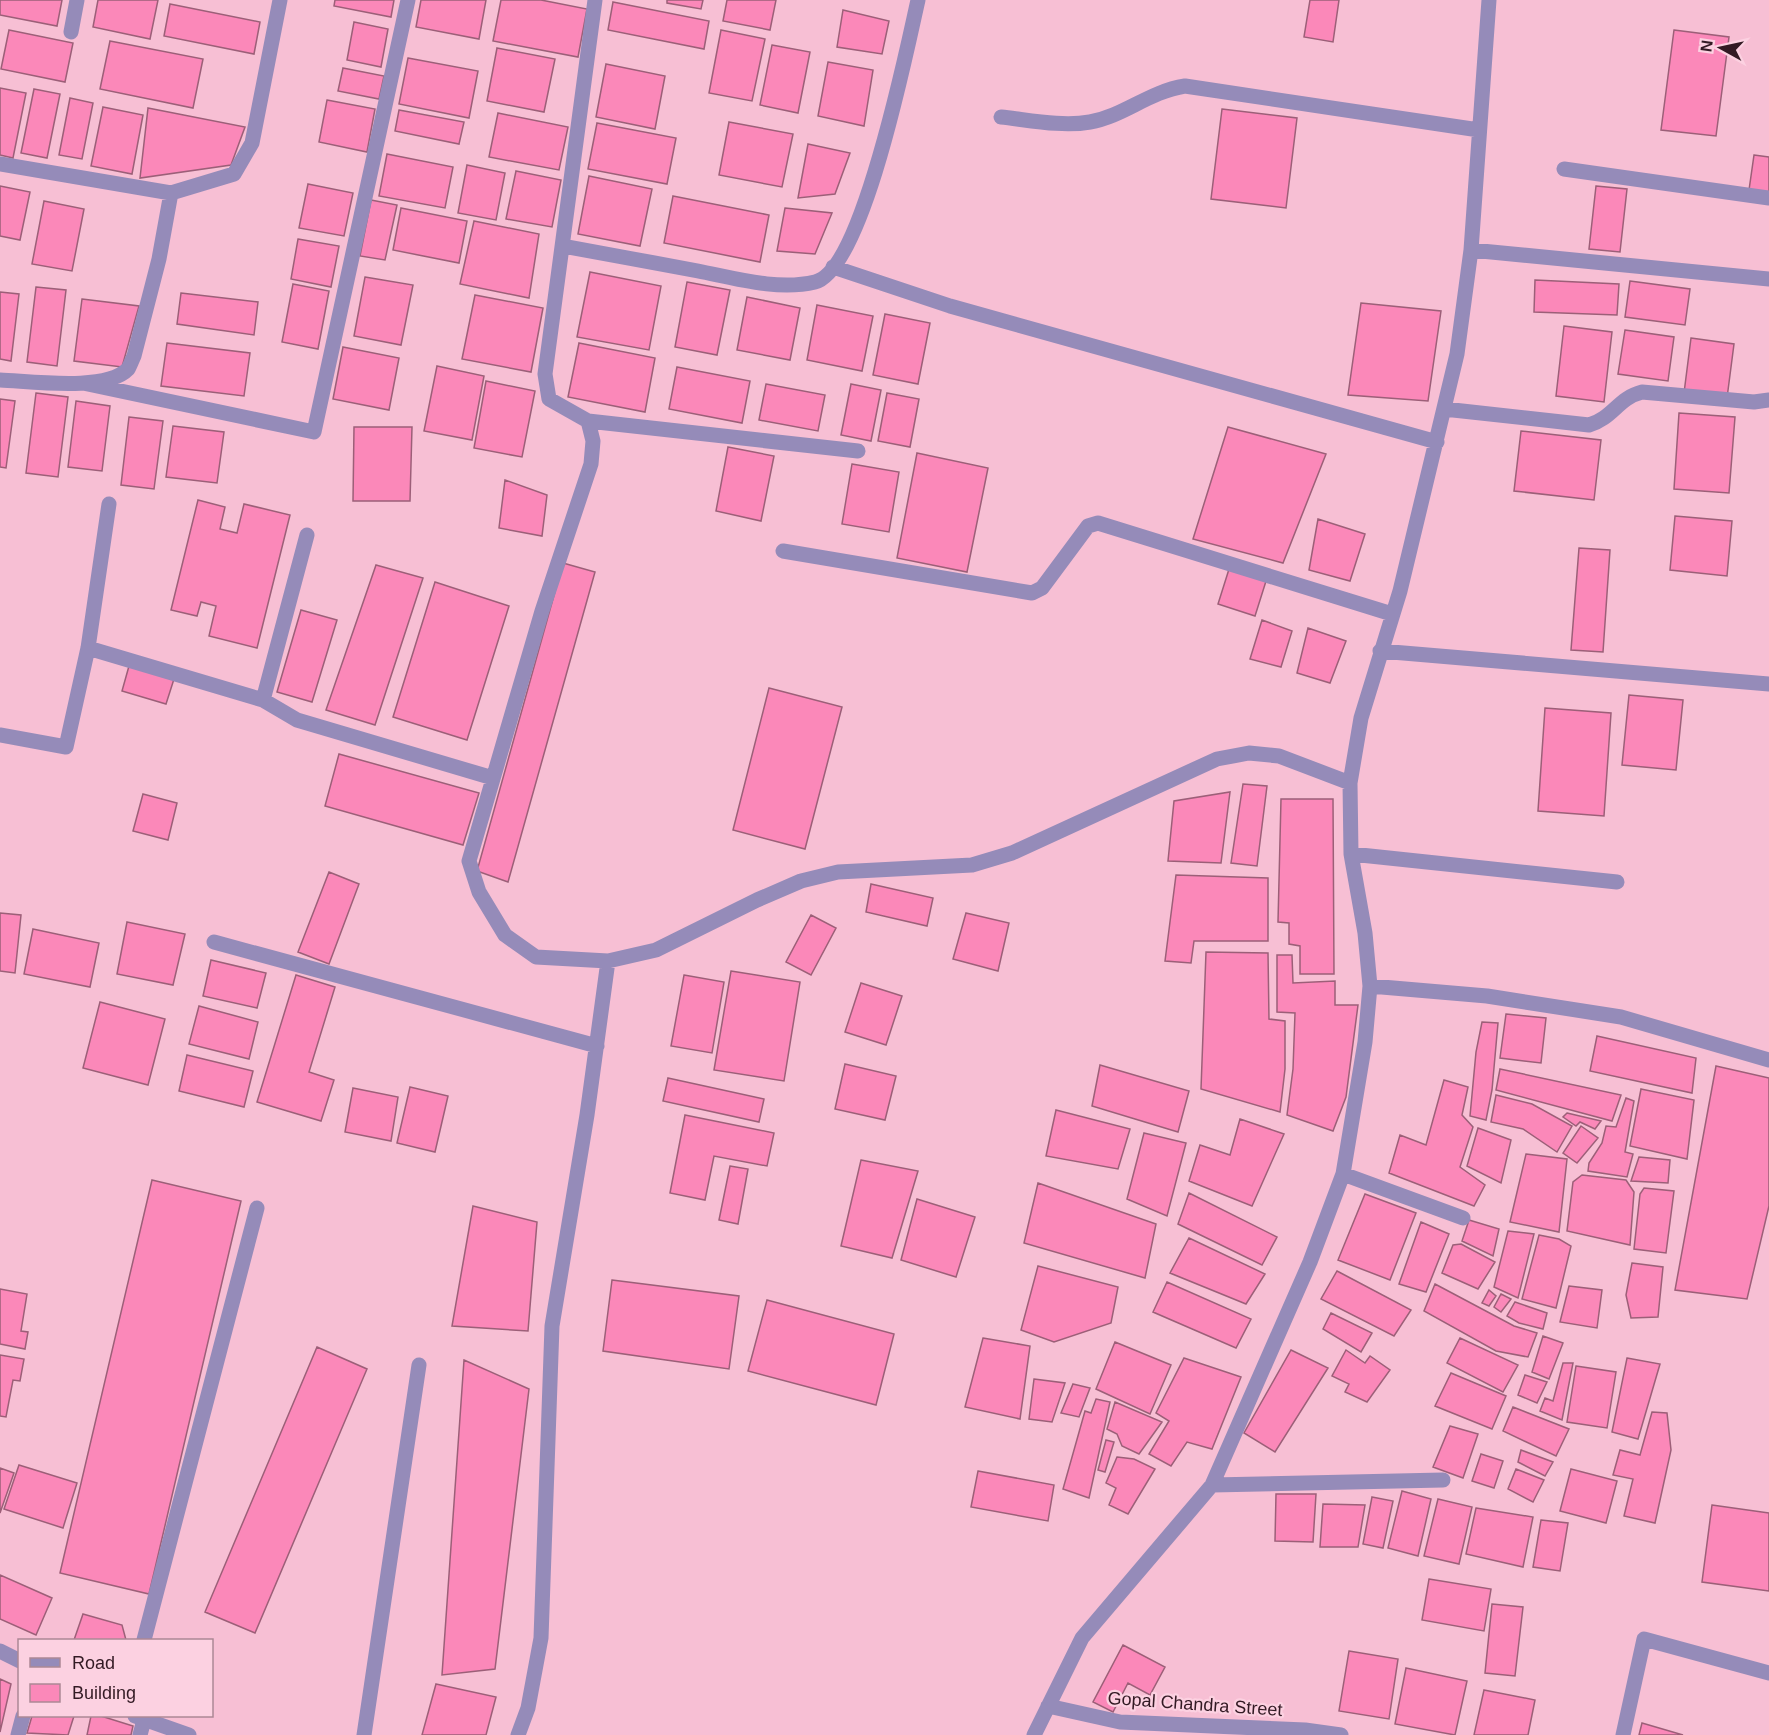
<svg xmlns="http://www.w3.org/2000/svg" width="1769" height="1735" font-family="Arial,sans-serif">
<rect width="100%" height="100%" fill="#f7bfd4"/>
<path fill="#fb88b9" stroke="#9c5f78" stroke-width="1.5" d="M0,0h62l-5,26 -57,-11z
M98,0h60l-8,39 -57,-12z
M335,0h59l-3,17 -57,-11z
M421,0h65l-7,39 -63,-12z
M501,0h40l46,9 -9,48 -85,-16z
M667,0h36l-2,9 -34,-6z
M727,0h49l-6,30 -47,-9z
M1310,0h29l-6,42 -29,-5z
M613,2l96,19 -5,28 -96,-19z
M170,4l90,18 -6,32 -90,-18z
M843,10l46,11 -7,33 -45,-7z
M354,22l34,7 -7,38 -34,-7z
M9,30l64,13 -8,39 -64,-13z
M721,30l44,9 -13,62 -43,-8z
M1674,30l55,7 -13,99 -55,-6z
M110,41l93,18 -10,49 -93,-19z
M772,45l38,7 -12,61 -38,-8z
M497,48l58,11 -11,53 -57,-11z
M408,58l70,13 -9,47 -70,-14z
M828,62l45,8 -9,56 -46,-10z
M606,64l59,12 -10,53 -59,-12z
M343,68l41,8 -5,23 -41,-8z
M0,88l26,5 -13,65 -13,-3z
M34,89l26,5 -13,64 -26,-5z
M70,98l23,5 -11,56 -23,-4z
M327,100l48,9 -8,43 -48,-10z
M103,107l40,8 -11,59 -41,-8z
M148,108l97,19 -14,38 -91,13z
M1222,109l75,9 -11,90 -75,-9z
M399,110l65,12 -5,22 -64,-13z
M498,113l70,14 -9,43 -70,-13z
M729,122l64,12 -11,53 -63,-12z
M597,123l79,15 -9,46 -79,-15z
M808,144l42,9 -15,41 -37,4z
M387,154l66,13 -8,41 -66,-12z
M1754,155l15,2v35l-20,-2z
M467,165l38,8 -9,47 -38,-7z
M516,171l45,9 -9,47 -46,-8z
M589,176l63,13 -12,57 -62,-12z
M308,184l45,9 -9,43 -45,-8z
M0,186l30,6 -10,48 -20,-4z
M1596,186l31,3 -7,63 -31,-3z
M673,196l96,19 -9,47 -96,-19z
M371,200l26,5 -12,55 -25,-4z
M44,201l40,8 -12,62 -40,-7z
M401,208l66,13 -8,42 -66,-13z
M785,208l47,5 -17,41 -38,-3z
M474,221l65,13 -10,64 -69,-14z
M298,239l41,7 -8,41 -40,-8z
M590,272l71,14 -12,64 -72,-13z
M365,277l48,8 -12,60 -47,-9z
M1535,280l84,4 -2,31 -83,-3z
M1630,281l60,8 -5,36 -60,-8z
M687,282l43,8 -13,65 -42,-8z
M293,284l36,7 -11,58 -36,-7z
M36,287l30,3 -9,76 -30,-4z
M0,292l19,2 -8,67 -11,-2z
M181,293l77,9 -4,33 -77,-11z
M475,295l68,13 -12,64 -69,-13z
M747,297l53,11 -10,52 -53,-10z
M82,299l57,7 -17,61 -48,-6z
M1361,303l80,8 -13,90 -80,-6z
M817,305l56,11 -11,55 -55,-11z
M885,314l45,9 -12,61 -45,-9z
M1564,326l48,6 -8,70 -48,-6z
M1625,330l49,7 -6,44 -50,-7z
M1691,338l43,6 -7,54 -43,-5z
M167,343l83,10 -6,43 -83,-10z
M579,343l76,15 -10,54 -77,-15z
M343,347l56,11 -10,52 -56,-11z
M437,366l47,10 -12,64 -48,-9z
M677,367l73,14 -8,42 -73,-14z
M486,381l49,10 -13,66 -48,-9z
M766,384l59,11 -7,36 -59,-11z
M851,384l30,6 -10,51 -30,-6z
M36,393l32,4 -10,80 -32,-4z
M887,393l32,6 -9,48 -32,-6z
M0,399l15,2 -9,67 -6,-1z
M76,401l34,5 -8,65 -34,-4z
M1679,413l56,4 -6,76 -55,-4z
M129,417l34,4 -9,68 -33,-4z
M173,426l51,6 -7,51 -51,-6z
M354,427h58l-2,74h-57z
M1228,427l98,27 -43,109 -90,-24z
M1521,431l80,9 -7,60 -80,-9z
M728,447l46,9 -13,65 -45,-10z
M917,453l71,15 -21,104 -70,-14z
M852,464l47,8 -10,60 -47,-8z
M505,480l42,15 -5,41 -43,-8z
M198,500l27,7 -5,22 17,4 7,-29 46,11 -33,133 -48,-12 7,-30 -15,-4 -4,14 -26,-6z
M1675,516l57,5 -5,55 -57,-6z
M1318,519l47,15 -15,47 -41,-11z
M1579,548l31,2 -7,102 -32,-2z
M563,563l32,9 -87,310 -31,-11z
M376,565l47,13 -48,147 -49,-15z
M1230,566l37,12 -12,38 -37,-12z
M435,582l74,24 -42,134 -74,-23z
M301,610l36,10 -25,82 -35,-10z
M1262,620l30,11 -11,36 -31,-8z
M1308,628l38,13 -16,42 -33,-10z
M129,666l45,13 -8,25 -44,-13z
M769,688l73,19 -37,142 -72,-19z
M1629,695l54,5 -7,70 -54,-5z
M1545,708l66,5 -7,103 -66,-5z
M339,754l140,39 -16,52 -138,-39z
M1243,784l24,2 -10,80 -26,-3z
M1230,792l-9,71 -53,-2 6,-60z
M143,794l34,9 -9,37 -35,-9z
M1281,799h52l1,175h-34v-28l-11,-2v-21l-11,-1z
M329,872l30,12 -30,80 -31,-12z
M1176,875l92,3v63h-74l-3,22 -26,-2z
M871,884l62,14 -6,28 -61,-14z
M0,913l21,2 -6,58 -15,-2z
M966,913l43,10 -11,48 -45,-12z
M811,915l25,13 -25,47 -25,-13z
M127,922l58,12 -12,51 -56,-11z
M33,929l66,14 -9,44 -66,-13z
M1206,952l62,1 1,66 16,2v48l-5,43 -79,-23z
M1277,955h15l1,28 42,-2v24h23l-12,92 -13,34 -46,-16 6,-46 2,-56 -18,-1z
M211,960l55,13 -9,35 -54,-12z
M731,971l69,11 -16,99 -70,-11z
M296,975l39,12 -26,85 25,8 -13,41 -64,-19z
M684,975l40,7 -12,71 -41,-7z
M861,983l41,13 -16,49 -41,-13z
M100,1002l65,17 -17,66 -65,-17z
M199,1006l59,16 -9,37 -60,-15z
M1506,1014l40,4 -5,45 -41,-5z
M1482,1022l16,1 -6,67 -6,30 -16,-4 6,-64z
M1597,1036l99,22 -4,35 -102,-22z
M187,1055l66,16 -9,36 -65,-16z
M845,1064l51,12 -11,44 -50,-11z
M1100,1065l89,26 -11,41 -86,-26z
M1716,1066l53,12v128l-22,93 -72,-9z
M1500,1069l121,26 -9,26 -116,-31z
M668,1078l96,21 -5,23 -96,-21z
M1444,1080l24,7 -6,28 11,12 -13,40 25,18 -11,21 -85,-33 11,-38 26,10z
M410,1087l38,9 -13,56 -38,-9z
M353,1088l45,9 -7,44 -46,-9z
M1641,1089l53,11 -7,59 -57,-13z
M1496,1095l36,9 40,22 -15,26 -34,-23 -32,-7z
M1626,1098l8,3 -9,51 8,2 -6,23 -39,-6 1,-8 13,-20 4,-17 10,1z
M1056,1110l74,19 -12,40 -72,-13z
M1567,1113l34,8 -6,8 -15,-7 -4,4 -13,-9z
M685,1115l89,18 -7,33 -53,-10 -9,44 -35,-7z
M1240,1119l44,15 -32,72 -63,-25 11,-36 30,10z
M1581,1126l17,12 -21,25 -14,-10z
M1478,1128l33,12 -10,43 -34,-17z
M1144,1133l42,10 -19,73 -40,-17z
M1526,1154l41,5 -8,73 -49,-10z
M1639,1157l31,3 -2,23 -37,-2z
M861,1160l57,11 -26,87 -51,-12z
M730,1166l18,3 -10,55 -19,-4z
M1582,1175l44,5 8,12 -4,53 -63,-14 6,-49z
M152,1180l89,21 -92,393 -89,-21z
M1038,1183l118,41 -11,54 -121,-35z
M1644,1188l30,3 -8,62 -32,-4 6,-55z
M1189,1193l88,44 -15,28 -84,-41z
M1365,1194l51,19 -26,67 -52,-20z
M917,1199l58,18 -19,60 -55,-17z
M473,1206l64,16 -9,109 -76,-5z
M1469,1220l30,9 -6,27 -31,-15z
M1421,1222l28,12 -23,58 -27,-8z
M1508,1231l26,3 -16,64 -24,-11z
M1539,1235l20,4 12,7 -15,62 -34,-9z
M1189,1238l76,36 -19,30 -76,-31z
M1461,1244l34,18 -17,27 -36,-16 11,-28z
M1632,1263l31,4 -5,50 -27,1 -5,-23z
M1038,1266l80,21 -7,36 -57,19 -33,-12z
M1337,1271l74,39 -17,26 -73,-37z
M612,1280l127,16 -10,73 -126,-18z
M1167,1282l84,37 -15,29 -83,-36z
M1435,1284l79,42 23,7 -9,24 -32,-6 -72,-40z
M1569,1286l33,4 -5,38 -37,-6z
M0,1289l27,5 -6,37 7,1 -3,17 -25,-5z
M1489,1290l7,6 -7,10 -7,-3z
M1501,1294l10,5 -10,13 -7,-5z
M767,1300l127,34 -18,71 -128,-34z
M1515,1302l32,11 -4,16 -24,-6 -12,-7z
M1331,1313l41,20 -11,19 -38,-23z
M1543,1336l20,7 -14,36 -17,-7z
M983,1338l47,8 -10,73 -55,-12z
M1460,1338l58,27 -15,27 -56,-29z
M1115,1342l56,23 -21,49 -54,-25z
M317,1347l50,22 -112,264 -50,-21z
M1291,1350l37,18 -53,84 -31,-19z
M1346,1350l19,13 5,-7 20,14 -23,32 -22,-10 4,-8 -17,-8z
M0,1355l24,4 -4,22 -7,-1 -7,37 -6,-1z
M1184,1358l57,19 -29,72 -25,-7 -16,24 -22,-12 20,-33 -13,-8z
M1627,1358l33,6 -22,75 -26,-7z
M464,1360l65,29 -34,280 -53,6z
M1563,1363h10l-11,57 -22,-9 5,-13 8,3z
M1576,1366l40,6 -9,56 -40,-6z
M1451,1373l55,23 -14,33 -57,-23z
M1525,1375l22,7 -10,21 -19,-8z
M1034,1379l31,4 -13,39 -23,-3z
M1073,1384l17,4 -11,29 -18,-4z
M1096,1399l14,3 -21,96 -26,-9 22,-78 6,2z
M1115,1402l47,20 -23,32 -17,-8 -5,-12 -10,-5z
M1513,1407l56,22 -13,27 -53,-25z
M1652,1412l15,1 4,37 -16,73 -31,-7 9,-37 -20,-4 7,-25 20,5z
M1450,1426l28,8 -15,44 -30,-11z
M1106,1440l8,2 -9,30 -7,-2z
M1521,1450l32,12 -8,14 -27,-14z
M1481,1454l22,7 -9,27 -22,-7z
M1117,1457l17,2 21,10 -27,45 -19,-9 7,-17 -10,-5z
M19,1465l58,18 -14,45 -59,-19z
M0,1468l14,5 -14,40z
M1516,1469l28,11 -11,22 -25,-13z
M1571,1469l46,12 -11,42 -46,-12z
M978,1471l76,14 -6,36 -77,-14z
M1402,1491l29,8 -13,57 -30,-8z
M1276,1494h40l-3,48 -38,-1z
M1372,1497l21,4 -10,47 -20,-4z
M1438,1499l34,8 -13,57 -35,-8z
M1323,1504l42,1 -7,42h-38z
M1712,1505l57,8v78l-67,-9z
M1476,1508l57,9 -10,50 -57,-13z
M1541,1520l27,3 -8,48 -27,-4z
M0,1575l52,23 -16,37 -36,-16z
M1429,1579l62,10 -7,42 -62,-11z
M1492,1604l31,3 -8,69 -30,-3z
M83,1614l39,11 4,15h-52z
M1123,1645l42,22 -15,28 -22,-12 -15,29 -20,-10z
M1349,1651l49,8 -9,60 -50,-8z
M1406,1668l61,13 -12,54 -60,-11z
M0,1679l11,5 -11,48z
M436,1684l60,13 -10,38h-64z
M1484,1690l51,10 -7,35h-54z
M32,1716h42l-6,19 -41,-2z
M91,1716h10l32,10 -2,9h-44z
M1642,1723l41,12h-44z"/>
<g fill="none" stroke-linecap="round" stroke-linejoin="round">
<path stroke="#958bb9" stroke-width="15" d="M595,0l-50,374 4,25 39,22 5,20 -2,23 -49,147 -73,250 10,31 26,43 31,22 72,4 48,-11 101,-50 44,-19 37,-9 134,-7 40,-12 205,-94 32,-6 30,3 71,27
M71,32l6,-32
M1001,117c28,3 61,10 89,5 34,-6 58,-30 95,-36l294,44
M0,164l171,29 63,-19 18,-31 28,-143
M1564,169l205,29
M563,246c45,8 90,17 135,25 36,7 80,20 117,11 48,-12 92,-234 103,-282
M1471,250l298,29
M833,267l117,39 487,136
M0,380c30,1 106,12 128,-11 2,-3 4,-9 6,-13l25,-97 12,-66
M83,383l231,49 94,-432
M1444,409l145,16c24,-7 29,-27 53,-33l112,10 15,-2
M588,421l270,30
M783,551l249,42 10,-5 46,-62 10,-3 294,91
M88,648l175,52 34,20 196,58
M1380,651l389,33
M263,700l44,-165
M0,735l66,12 22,-99 21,-144
M1351,854l266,28
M214,942l383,104
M1370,986l117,10 134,21 148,43
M1343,1174l120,44
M1212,1485l231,-5
M144,1640l113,-432
M0,1651l20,10
M1048,1706l72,16 185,8 36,5
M135,1716l54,19
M18,1735l5,-19
M140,1735l4,-15
M364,1735l55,-370
M518,1735l10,-27 13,-70 11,-312 35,-211 21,-154
M1034,1735l48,-97 130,-153 98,-223 33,-88 22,-132 5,-56 -5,-53 -14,-79 -1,-71 11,-65 39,-127 57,-237 14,-104 18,-250
M1623,1735l21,-96 125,34"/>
</g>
<g text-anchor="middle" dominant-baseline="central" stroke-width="4.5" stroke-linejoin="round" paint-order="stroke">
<g font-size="18" fill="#331a24" stroke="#fcd1e1">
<text transform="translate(1195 1704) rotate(4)">Gopal Chandra Street</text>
</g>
</g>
<rect x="18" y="1639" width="195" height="78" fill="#fcd1e1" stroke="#ac8895" stroke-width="1.5"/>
<rect x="30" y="1658" width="30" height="9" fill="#958bb9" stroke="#ac8895" stroke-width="1.5"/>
<text x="72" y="1669" font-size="18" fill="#331a24">Road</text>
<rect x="30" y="1684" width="30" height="18" fill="#fb88b9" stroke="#ac8895" stroke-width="1.5"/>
<text x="72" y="1699" font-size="18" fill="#331a24">Building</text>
<g transform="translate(1721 48) rotate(278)" stroke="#fcd1e1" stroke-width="4.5" paint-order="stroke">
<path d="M0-4.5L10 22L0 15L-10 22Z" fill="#331a24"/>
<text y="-9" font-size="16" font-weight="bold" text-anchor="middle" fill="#331a24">N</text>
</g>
</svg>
